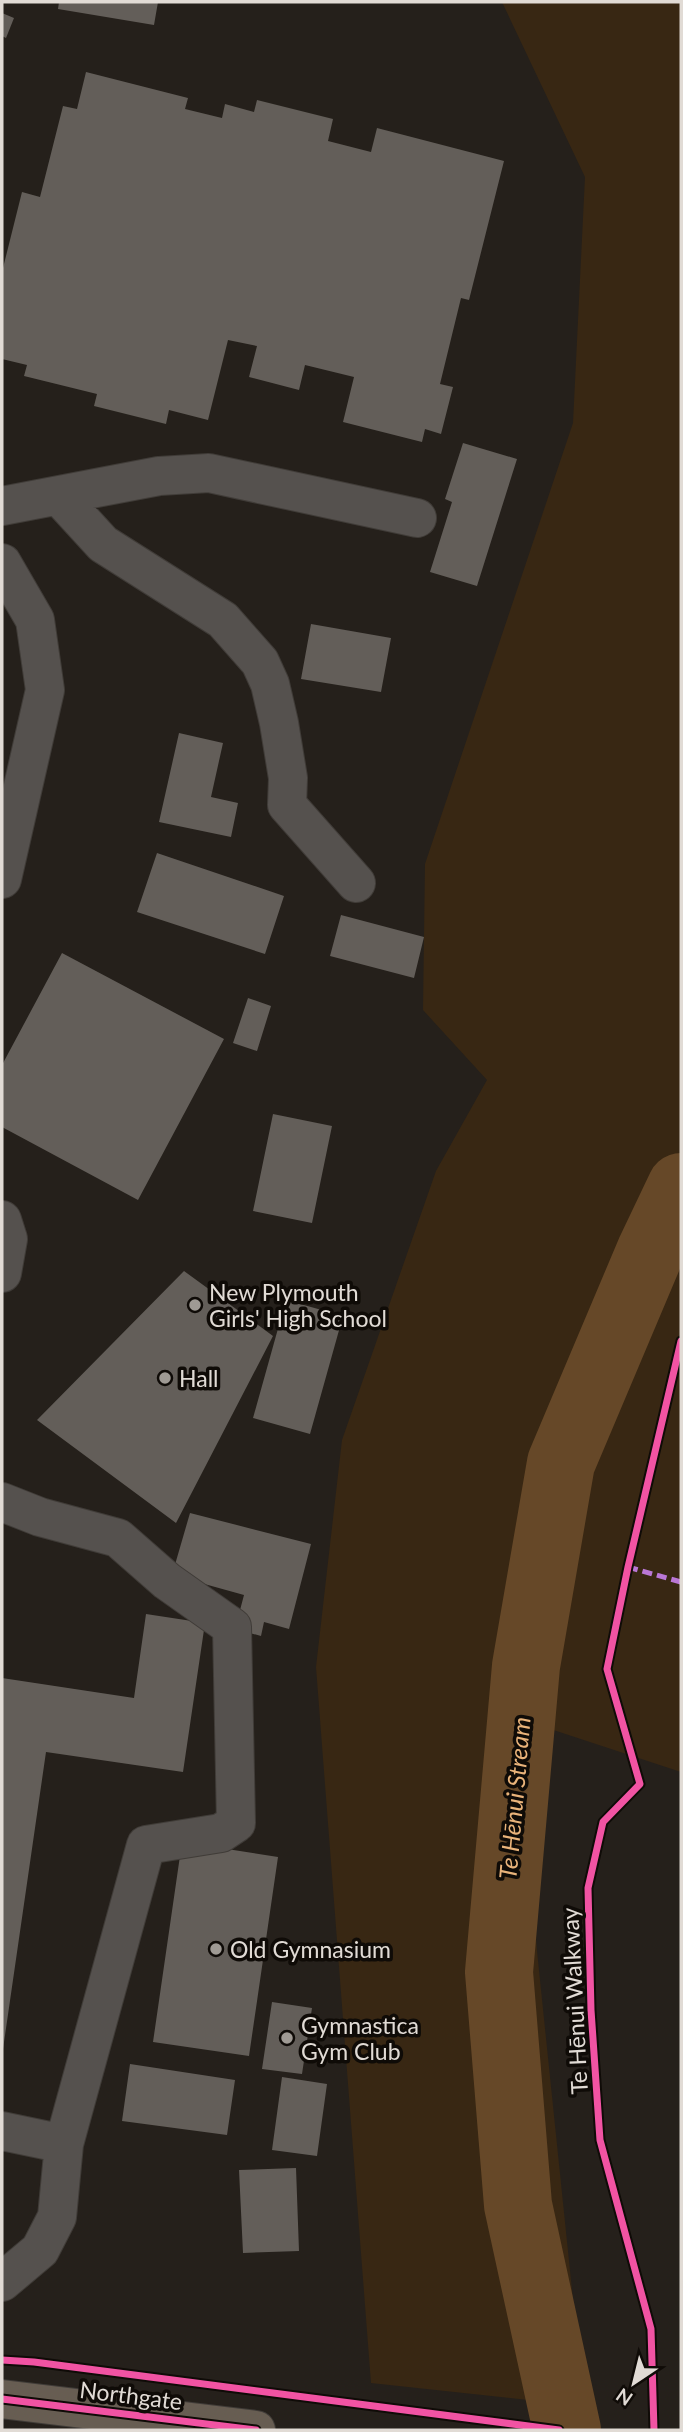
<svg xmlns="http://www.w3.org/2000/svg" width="683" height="2432" font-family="Lato,sans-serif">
<rect width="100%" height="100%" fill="#25201b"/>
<path fill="#382713" d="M502,2h179v1770l-161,-53 17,232 47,455 -213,-23 -55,-716 26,-227 94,-269 51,-91 -64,-70 2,-146 148,-441 12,-246z"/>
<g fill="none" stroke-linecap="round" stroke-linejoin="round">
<path stroke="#664828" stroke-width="68" d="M567,2430l-49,-225 -19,-233 27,-306 35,-203 90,-213 30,-63"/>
</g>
<path fill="#635e59" d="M59,2h99l-4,23 -96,-16z
M2,13l12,5 -8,20 -4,-2z
M86,72l102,26 -3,11 37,9 3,-14 29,8 3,-12 76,19 -5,22 43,11 6,-24 127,33 -35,139 -8,-2 -21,86 13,3 -12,47 -16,-5 -3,13 -79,-20 11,-45 -49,-12 -6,25 -50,-13 8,-31 -29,-6 -20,80 -39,-10 -3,14 -72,-18 3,-12 -73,-18 3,-11 -25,-6v-87l20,-80 18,5 23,-91 14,3z
M463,443l54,16 -40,127 -47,-14 22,-70 -7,-3z
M311,624l80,14 -10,54 -80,-13z
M179,733l44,10 -12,54 27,6 -7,34 -72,-15z
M157,853l127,43 -19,58 -128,-42z
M341,915l83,22 -10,41 -84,-22z
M62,953l162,86 -86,161 -136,-73v-62z
M248,998l23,8 -14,45 -24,-8z
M273,1114l59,12 -20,97 -59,-12z
M184,1271l89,65 -97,187 -139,-103z
M286,1300l57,16 -33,118 -57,-16z
M190,1513l121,31 -22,85 -25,-7 -3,14 -26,-7 9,-34 -72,-20z
M146,1614l59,9 -22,149 -137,-20 -44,304v-378l132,20z
M182,1842l96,15 -29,199 -96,-14z
M272,2002l40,6 -10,66 -40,-5z
M130,2064l105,16 -8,55 -105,-14z
M282,2077l45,7 -10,72 -45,-6z
M296,2168l3,83 -56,2 -4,-83z"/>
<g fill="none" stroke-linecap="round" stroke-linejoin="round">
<defs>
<path id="minor" d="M59,496l44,48 120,76 37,42 10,22 9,39 9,55 -1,27 69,78
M2,506l157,-30 50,-3 208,45
M2,563l33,57 10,70 -43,189
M2,1220l6,19 -6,34
M2,1502l38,15 78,21 49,43 65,46 4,196 -15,10 -75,12 -82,299 -7,73 -17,33 -38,32
M2,2131l62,13"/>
<path id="highway" d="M2,2399l254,31"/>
</defs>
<use href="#minor" stroke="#403c38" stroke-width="40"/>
<use href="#highway" stroke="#403c38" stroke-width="40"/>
<use href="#minor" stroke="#55514e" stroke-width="38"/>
<use href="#highway" stroke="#675d52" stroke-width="38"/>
<path stroke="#ba77d6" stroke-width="5" stroke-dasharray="10 5" stroke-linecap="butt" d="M628,1567l53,15"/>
<defs>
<path id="cycleway" d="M2,2360l32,2 525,68
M2,2399l254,31
M654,2430l-3,-101 -51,-189 -9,-130 -3,-122 15,-66 37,-38 -33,-115 21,-102 53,-226"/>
</defs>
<use href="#cycleway" stroke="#0f0b07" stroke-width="11"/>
<use href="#cycleway" stroke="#f153a3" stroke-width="7"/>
</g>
<g fill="#9f9a94" stroke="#0f0b07" stroke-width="2.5">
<circle cx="195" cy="1305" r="7"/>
<circle cx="165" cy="1378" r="7"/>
<circle cx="216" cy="1949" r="7"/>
<circle cx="287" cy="2038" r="7"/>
</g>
<g text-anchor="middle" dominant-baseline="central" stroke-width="7" stroke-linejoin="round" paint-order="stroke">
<g font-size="23" fill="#e1dbd5" stroke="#0f0b07" text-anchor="start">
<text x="209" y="1292">New Plymouth<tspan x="209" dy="26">Girls' High School</tspan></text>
<text x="179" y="1378">Hall</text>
<text x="230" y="1949">Old Gymnasium</text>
<text x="301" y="2025">Gymnastica<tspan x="301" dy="26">Gym Club</tspan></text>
</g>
<g font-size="23" fill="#e1dbd5" stroke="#0f0b07">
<text transform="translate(574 2001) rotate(-93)">Te Hēnui Walkway</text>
<text transform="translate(131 2395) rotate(7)">Northgate</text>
</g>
<g font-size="24" font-style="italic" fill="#e9b37a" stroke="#0f0b07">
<text transform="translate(514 1798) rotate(-85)">Te Hēnui Stream</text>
</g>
</g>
<rect width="683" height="2432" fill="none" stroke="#e1dbd5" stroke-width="7"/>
<g transform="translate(634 2383) rotate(215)" stroke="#0f0b07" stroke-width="5" paint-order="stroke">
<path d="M0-5L12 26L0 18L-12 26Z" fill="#e1dbd5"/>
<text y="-10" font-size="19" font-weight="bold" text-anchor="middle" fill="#e1dbd5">N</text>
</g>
</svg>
